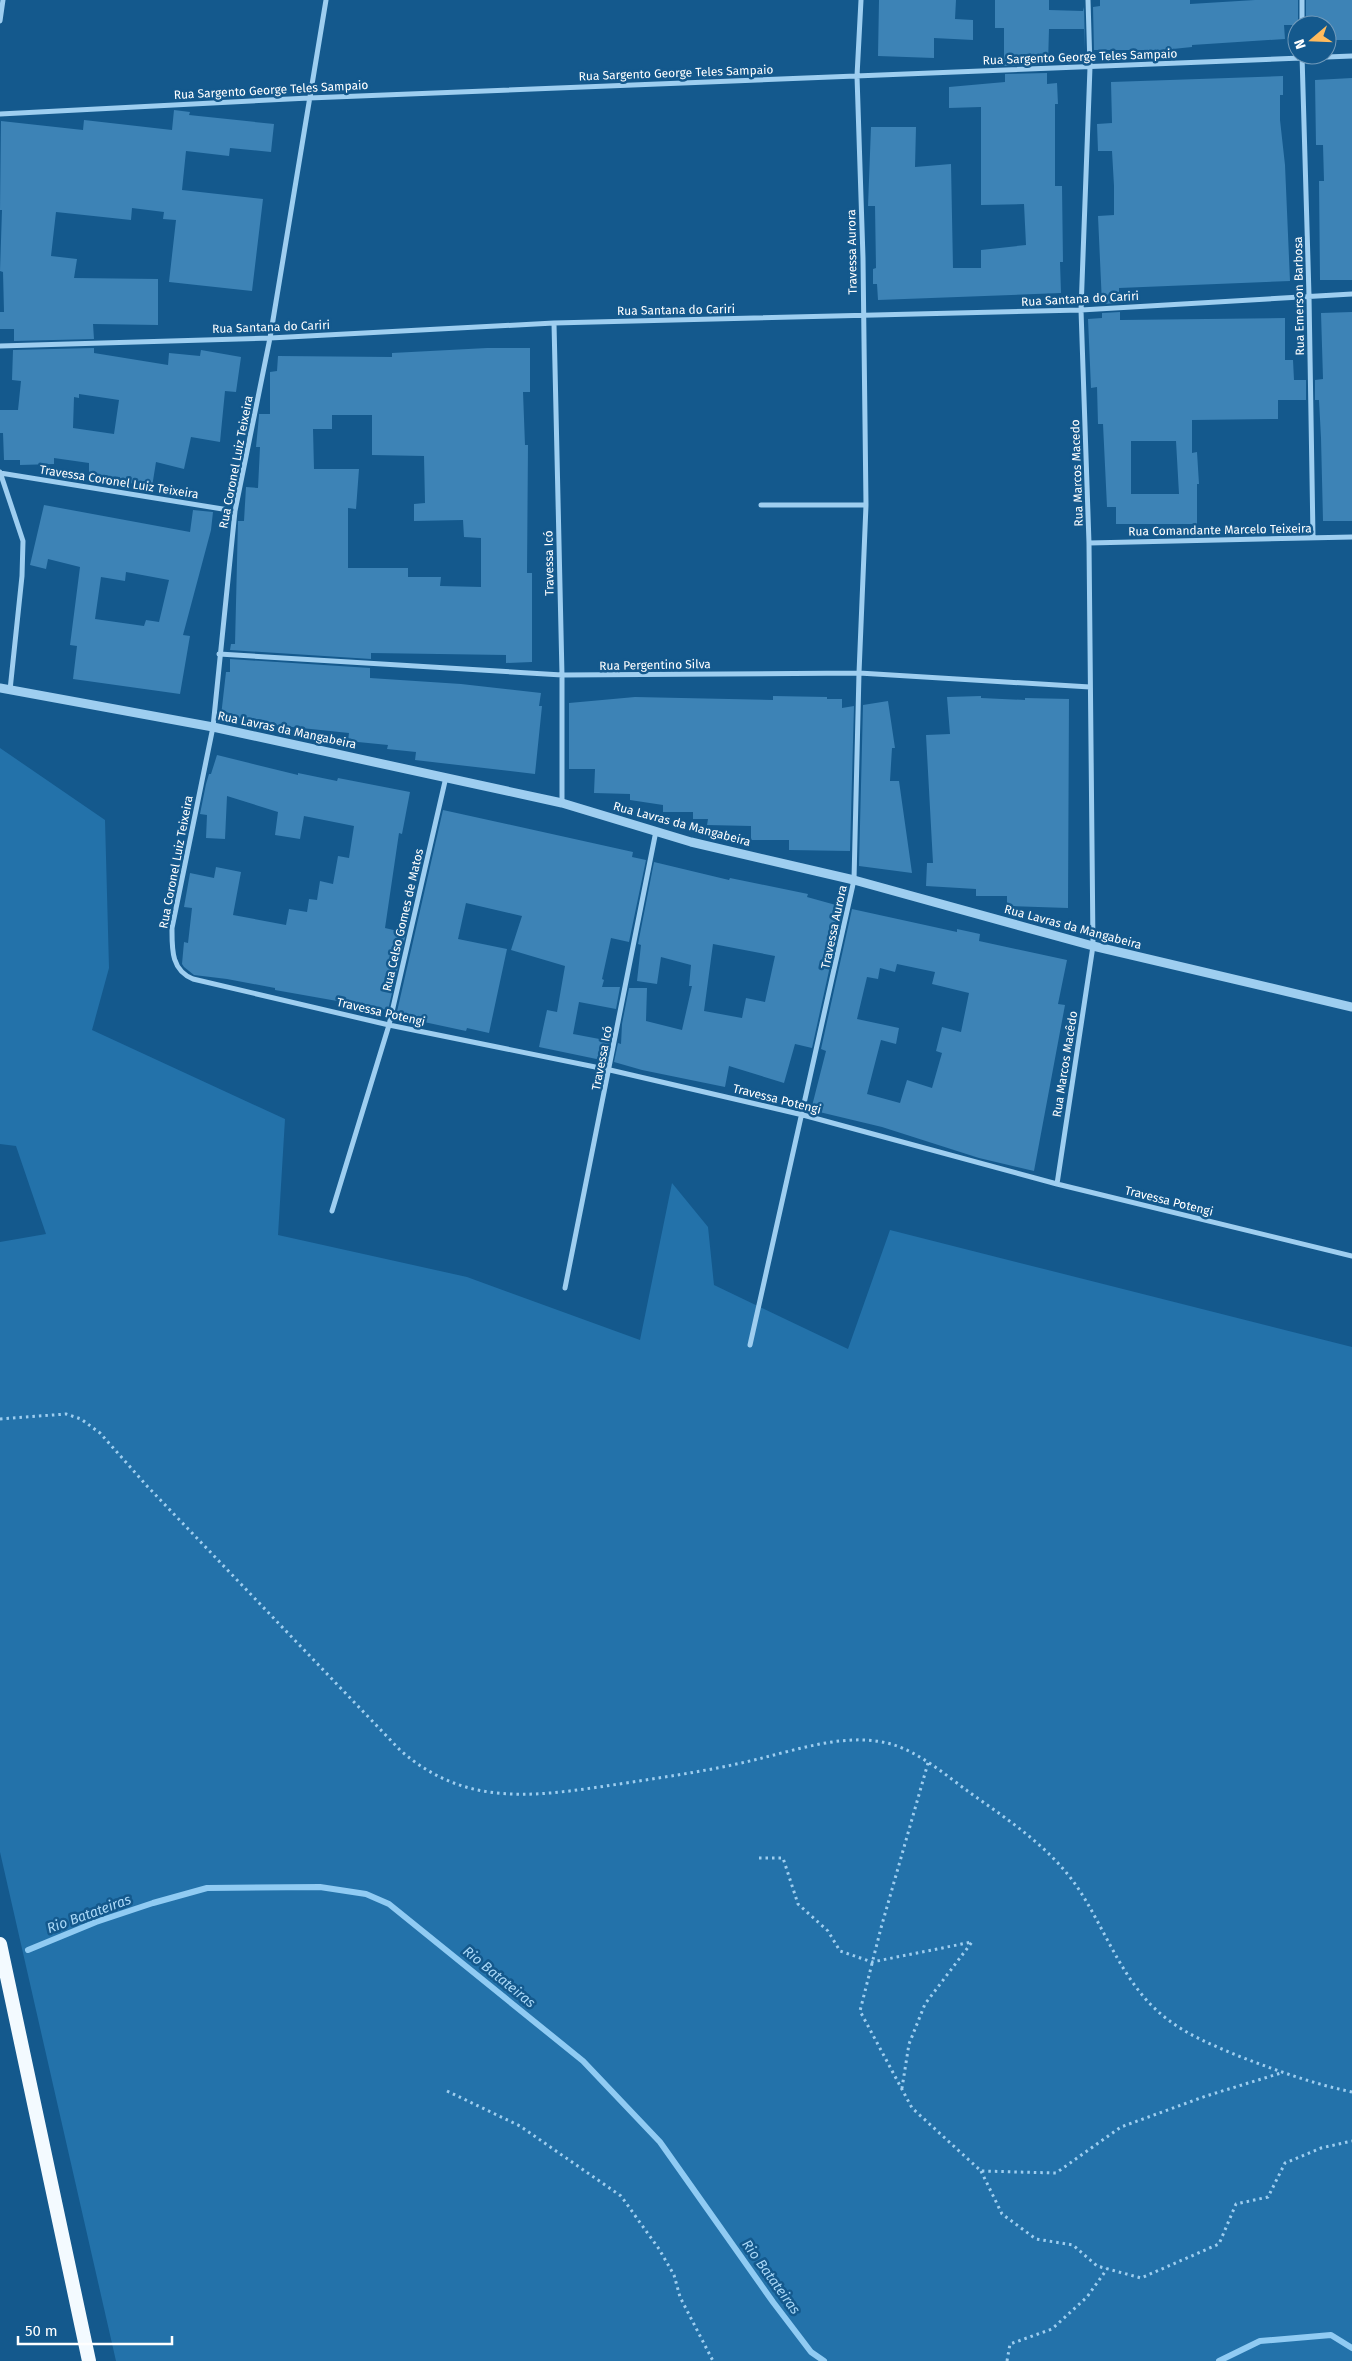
<svg xmlns="http://www.w3.org/2000/svg" width="1352" height="2361" font-family="'Fira Sans',sans-serif">
<rect width="100%" height="100%" fill="#14598d"/>
<path fill="#2372aa" d="M0,748l105,72 4,148 -17,62 193,89 -7,116 189,42 173,63 32,-157 36,44 6,58 134,64 42,-119 462,117v1014h-1236l-116,-509v-610l46,-8 -30,-88 -16,-2z"/>
<g fill="none" stroke-linecap="round" stroke-linejoin="round">
<path stroke="#90cbf3" stroke-width="6" d="M28,1950l68,-28 57,-19 54,-15 113,-1 46,7 23,10 194,157 77,81 113,160 38,50 13,9
M1219,2361l41,-20 71,-6 21,13"/>
</g>
<path fill="#3d83b6" fill-rule="evenodd" d="M879,0h77l-1,19 18,1v20l-39,-2v20l-56,-2z
M995,0h54v10l34,1 1,-4 1,43 -1,-21h-35l-1,35 -44,2v-38h-9z
M1100,0h90v4l65,-4h43v25h-14l1,14 -93,6v2l-29,3h-69l-1,-43 7,-1z
M1306,0h46v40h-25v-15h-21z
M1047,73v11l10,-1 1,21h-3v82h7l1,76h-3l1,31 -183,7 -1,-16h-4v-15l3,-1 -1,-62h-7l3,-79h45l-1,40 36,-3 2,104h28v-18l45,-5 -2,-41 -43,1v-98l-32,1v-21l56,-5v-8z
M1283,76v19h-3v25l5,45 5,116 -171,7v15l-17,1 -4,-88 16,-1v-29l-2,-35h-14l-1,-27 15,-1 -1,-41z
M1352,78v202h-32l-1,-99h5l-1,-36h-7l-1,-65z
M174,110l16,2 -1,3 85,9 -3,28 -41,-4 -1,8 -43,-5 -4,39 81,9 -11,92 -83,-9 7,-62 -13,-1 1,-7 -32,-4 -1,12 -75,-8 -5,44 26,3 -3,19 84,1v46l-65,-1 1,15 -80,2v-12h-14v-17h4l-1,-40 -3,-1 2,-61h-2l1,-89 82,9 1,-10 88,10z
M1120,312v8l165,-2v42h8l1,20h12v20h-28v19l-86,1v33l5,-1 2,32h-2v40h-81v-17h-9l-4,-83h-5l-1,-37 -6,1 -3,-69 14,-1v-5zM1131,441h45l3,53h-48z
M1352,312v209h-29l-2,-83 -2,-38h-4v-20l8,-1 -2,-66z
M94,348v5l74,12 1,-12 31,3 1,-6 40,7 -5,35 -11,-1 -5,51 -29,-5 -7,32 -28,-7 -4,25 -33,-6 1,-4 -31,-1v-13l-35,-5v6l-34,1v-5h-16l-1,-27h-3v-23h18l3,-29 -9,-1 1,-30zM79,394l40,6 -5,34 -41,-6 1,-31 5,1z
M487,348h43v44h-7l2,53h3l-1,128h5v89l-26,1v-8l-135,-2v6l-141,-9 1,-6h4l3,-123h6l2,-34 12,1 2,-41h-4l3,-31v-2h11v-42l7,-1 1,-15 114,1v-4zM332,415h40v40l52,1 1,47 -11,1v17l49,-1 1,17 17,1v49l-41,-1 1,-9h-33v-9h-60v-60l8,1 3,-40h-45l-1,-40h19z
M44,505l146,27 3,-22 20,2 -2,18 -28,105 7,1 -10,58 -107,-15 4,-33 -7,-1 10,-78 -32,-8 -2,10 -16,-4zM126,572l43,8 -10,42 -13,-2 -2,6 -49,-7 6,-42 24,4z
M230,659l140,9v10l91,6 80,9 -2,13h3l-7,68 -120,-14 1,-8 -29,-3 1,-4 -40,-4 1,-8 -86,-9 1,-4 -43,-4 5,-44h4z
M773,696l54,1v2h15v9l12,-2 -4,145 -61,-1v-10h-38v-14l-44,-1 1,-6h-15v-7h-30v-7l-33,-5v-6l-36,-1 1,-24h-26v-66l66,-6 138,3z
M981,696v2l44,2v-2l44,1 -1,209 -61,-2v-10h-31v-7l-50,-3 1,-23h6l-7,-128 24,-1 -3,-37z
M888,701l7,47h-3l-2,33h9l13,92 -53,-7 4,-161z
M217,755l81,20v-2l39,8 1,-3 72,14 -8,42 -3,-1 -14,95 21,5 -18,77 -113,-20v-2l-48,-9 -33,-4 -10,-8 -2,-3 2,-22 4,1 4,-35 -8,-1 6,-34 24,5 2,-11 25,5 -8,43 53,10 3,-16 18,3 2,-13 8,1 3,-19 13,3 5,-28 11,2 5,-32 -50,-10 -4,23 -25,-4 3,-23 -51,-16 -2,43 -19,-1 1,-23 -7,-1 6,-30 3,-10h2z
M443,810l190,42 -1,5 14,3 -17,82 -18,-4 -9,41 2,1 -2,7h18l-4,22 -37,-7 -6,32 37,7 -4,20 -67,-14 8,-37 10,2 8,-46 -54,-16 11,-34 -56,-13 -8,36 49,10 -18,84 -22,-5 -1,3 -70,-15z
M654,862l75,18 1,-2 78,16 -1,3 36,10 -31,141 -17,-4 -11,39 -55,-17 -4,21 -83,-17 -28,-8 4,-19 3,1 1,-20 7,-36h18l-1,33 36,9 10,-44h-3l2,-21 -30,-8 -4,27 -20,-3 4,-36 -3,-1zM713,944l62,12 -10,46 -19,-4 -4,20 -38,-7z
M852,909l105,23v-3l23,5 -1,7 88,19 -9,44 7,1 -31,166 -55,-13 -97,-31 -71,-17 15,-59 -5,-2zM897,964l38,8 -3,12 37,9 -8,39 -19,-5 -6,24 6,2 -10,35 -25,-8 -7,23 -33,-9 14,-54 15,4 3,-16 -42,-9 10,-42 11,2 2,-11 15,4z"/>
<g fill="none" stroke-linecap="round" stroke-linejoin="round">
<path stroke="#9ecef0" stroke-width="3" stroke-dasharray="2.5 4" stroke-linecap="butt" d="M0,1419l66,-5 15,5 19,14 47,53 253,264c69,61 143,45 226,33 45,-7 88,-13 132,-24 42,-10 93,-28 136,-14 26,8 53,31 75,47 42,30 87,59 114,104 26,42 43,92 84,123 22,17 48,27 74,38 37,14 73,27 111,35
M928,1763l-47,165 -21,83 52,97 69,63 75,2 65,-46 85,-31 75,-23
M759,1858h24l15,46 30,27 12,20 32,11 100,-20 -47,62 -16,40 -7,44
M447,2091l73,35 101,70 38,53 15,26 6,22 33,64
M981,2171l21,43 34,25 37,6 24,21 44,12 78,-34 17,-40 32,-7 17,-34 36,-15 31,-7
M1007,2361l3,-17 42,-15 35,-32 20,-28"/>
<path stroke="#9ecef0" stroke-width="5" d="M326,0l-56,338 -35,173 -22,216 -41,201c0,21 -1,42 21,51l196,46 221,45 193,45 254,69 295,72
M0,21l3,-21
M1302,25v-25
M1302,55l7,241 4,241
M0,114l309,-16 1043,-42
M554,323l8,352v128
M0,346l270,-8 284,-15 527,-13 271,-16
M0,472l23,69 -1,35 -12,114
M0,473l235,38
M761,505h105
M1089,543l263,-6
M219,654l343,21 297,-2 231,14
M1057,1184l36,-238 -4,-403 -8,-233 9,-243 -2,-67
M332,1211l57,-186 57,-248
M565,1288l91,-457
M750,1345l104,-465 5,-207 7,-168 -3,-247 -6,-182 4,-76"/>
<path stroke="#9ecef0" stroke-width="9" d="M0,688l213,39 349,76 129,39 163,38 239,66 259,61"/>
<path stroke="#f3faff" stroke-width="14" d="M0,1944l89,417"/>
</g>
<g text-anchor="middle" dominant-baseline="central" stroke-width="5" stroke-linejoin="round" paint-order="stroke">
<g font-size="12" fill="#fff" stroke="#14598d">
<text transform="translate(1080 57) rotate(-2)">Rua Sargento George Teles Sampaio</text>
<text transform="translate(676 73) rotate(-2)">Rua Sargento George Teles Sampaio</text>
<text transform="translate(271 90) rotate(-3)">Rua Sargento George Teles Sampaio</text>
<text transform="translate(852 252) rotate(-91)">Travessa Aurora</text>
<text transform="translate(1299 296) rotate(-91)">Rua Emerson Barbosa</text>
<text transform="translate(1080 299) rotate(-3)">Rua Santana do Cariri</text>
<text transform="translate(676 310) rotate(-1)">Rua Santana do Cariri</text>
<text transform="translate(271 327) rotate(-2)">Rua Santana do Cariri</text>
<text transform="translate(236 462) rotate(-79)">Rua Coronel Luiz Teixeira</text>
<text transform="translate(1077 473) rotate(-92)">Rua Marcos Macedo</text>
<text transform="translate(119 482) rotate(9)">Travessa Coronel Luiz Teixeira</text>
<text transform="translate(1220 530) rotate(-1)">Rua Comandante Marcelo Teixeira</text>
<text transform="translate(549 563) rotate(-91)">Travessa Icó</text>
<text transform="translate(655 665) rotate(-1)">Rua Pergentino Silva</text>
<text transform="translate(287 730) rotate(12)">Rua Lavras da Mangabeira</text>
<text transform="translate(682 824) rotate(15)">Rua Lavras da Mangabeira</text>
<text transform="translate(176 862) rotate(-79)">Rua Coronel Luiz Teixeira</text>
<text transform="translate(403 920) rotate(-77)">Rua Celso Gomes de Matos</text>
<text transform="translate(834 927) rotate(-78)">Travessa Aurora</text>
<text transform="translate(1073 927) rotate(15)">Rua Lavras da Mangabeira</text>
<text transform="translate(381 1012) rotate(13)">Travessa Potengi</text>
<text transform="translate(602 1058) rotate(-79)">Travessa Icó</text>
<text transform="translate(1065 1064) rotate(-81)">Rua Marcos Macêdo</text>
<text transform="translate(777 1099) rotate(14)">Travessa Potengi</text>
<text transform="translate(1169 1201) rotate(14)">Travessa Potengi</text>
</g>
<g font-size="14" font-style="italic" fill="#aad8f7" stroke="#14598d">
<text transform="translate(89 1914) rotate(-20)">Rio Batateiras</text>
<text transform="translate(499 1977) rotate(39)">Rio Batateiras</text>
<text transform="translate(771 2277) rotate(54)">Rio Batateiras</text>
</g>
</g>
<g transform="translate(1312 40) rotate(251)"><circle r="24" fill="#14598d" stroke="#729bbb"/>
<path d="M0-4L9 19L0 12L-9 19Z" fill="#ffbb5d"/>
<text y="-8" font-size="14" font-weight="bold" text-anchor="middle" fill="#ffffff">N</text>
</g>
<path d="M18 2336v8h154v-8" fill="none" stroke="#ffffff" stroke-width="2.5"/>
<text x="25" y="2336" font-size="15" fill="#ffffff" stroke="#14598d" stroke-width="4" paint-order="stroke">50 m</text>
</svg>
